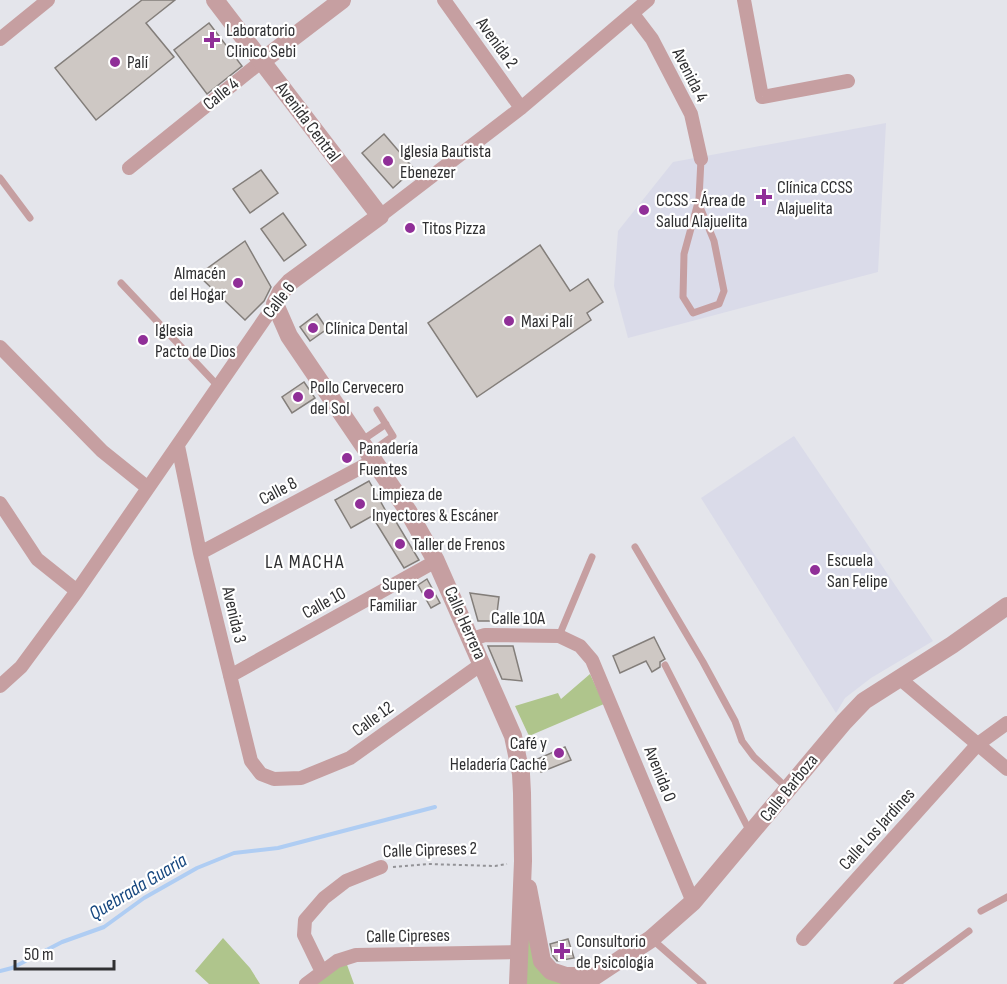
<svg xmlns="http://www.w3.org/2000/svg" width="1007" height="984" font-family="'Sofia Sans Condensed',sans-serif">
<rect width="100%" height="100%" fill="#e4e5eb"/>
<path fill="#dadbe9" d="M886,123l-8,149 -250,66 -14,-52 4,-55 55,-69z
M794,436l139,205 -62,37 -26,20 -9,15 -135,-215z"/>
<path fill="#afc58c" d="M590,674l14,30 -75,32 -14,-30 43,-13 3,6z
M526,887l12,75 28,22h-40z
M223,938l27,30 10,16h-51l-14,-13z
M346,962l8,22h-38z"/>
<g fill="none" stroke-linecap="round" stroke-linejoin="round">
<path stroke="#afcdf3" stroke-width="4" d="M0,971l12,-3 50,-26 42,-15 40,-29 53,-30 37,-15 44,-5 157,-41"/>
</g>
<path fill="#cec8c4" stroke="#837e7a" stroke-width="1.5" d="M142,0h33l-29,23 28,34 -78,63 -41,-52z
M209,23l33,43 -35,28 -33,-44z
M384,134l30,35 -21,19 -31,-35z
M261,170l17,23 -28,20 -17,-24z
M283,213l23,32 -22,16 -23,-32z
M245,241l26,46 -7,14 -19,19 -47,-45z
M540,245l30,46 18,-12 15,23 -16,11 4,7 -114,77 -49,-74z
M317,314l10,15 -17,12 -10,-14z
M304,382l11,16 -23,15 -10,-16z
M369,481l23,41 3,-2 24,40 -15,8 -32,-52 -21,12 -16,-28z
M427,579l13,24 -9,5 -13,-23z
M470,593l29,4 -3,24h-18z
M654,637l11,22 -5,3v5l-8,5 -6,-11 -26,12 -7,-17z
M488,646h25l9,35 -20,-2z
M565,747l6,13 -30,12 -6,-12z
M568,939l6,19 -17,3 -4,-5 -3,-12z"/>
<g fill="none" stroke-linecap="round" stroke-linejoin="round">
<path stroke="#939397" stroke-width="2" stroke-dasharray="3 3" stroke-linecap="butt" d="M393,867l35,-3 67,2 12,-2"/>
<path stroke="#c69fa1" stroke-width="7" d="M0,178l30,40
M698,202l16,39 10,50 -5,13 -26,9 -10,-16 1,-43 15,-55 2,-40
M121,283l96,102
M361,441l25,-17
M369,453l24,-17 -16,-26
M635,547l68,115 32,59 7,20 12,16 34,32
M559,636l33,-79
M665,665l85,167
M981,911l26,-14
M653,940l50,44
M897,984l72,-53"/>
<path stroke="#c69fa1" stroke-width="14" d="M444,0l77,108
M744,0l18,97 86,-16
M633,14l19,25 39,75 10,45
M0,39l48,-39
M129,168l133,-107
M380,216l141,-108 127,-108
M0,347l102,104 46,37
M178,446l22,107 51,208 10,13 13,5 27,-1 49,-20 133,-95
M0,503l37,56 40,32
M200,553l173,-92
M472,639l13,-4 74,1 21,10 12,14 101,242
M230,676l206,-115
M899,678l108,91
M0,686l21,-19 56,-76 198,-287
M803,939l175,-195 29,-21
M322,972l-18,-37 1,-15 19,-22 22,-17 35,-14
M306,984l31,-23 19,-6 163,-3"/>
<path stroke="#c69fa1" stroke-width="18" d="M215,0l165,216 -90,66 -9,10 -6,12 14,32 119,175 28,50 77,175 8,38 1,19 1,68 -5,123
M262,61l80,-61
M528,888l14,73 9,10 15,5h27
M583,984l68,-45 42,-37 151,-180 20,-21 88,-56 55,-39"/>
</g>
<g fill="#902f98" stroke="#fff" stroke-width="2">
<path d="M209 31h6v6h6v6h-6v6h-6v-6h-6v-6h6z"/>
<circle cx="115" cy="62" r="6"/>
<circle cx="388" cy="161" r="6"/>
<path d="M761 188h6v6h6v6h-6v6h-6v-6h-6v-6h6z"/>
<circle cx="644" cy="210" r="6"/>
<circle cx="410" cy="228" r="6"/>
<circle cx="238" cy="283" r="6"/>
<circle cx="509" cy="321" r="6"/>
<circle cx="313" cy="328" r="6"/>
<circle cx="143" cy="340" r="6"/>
<circle cx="298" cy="397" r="6"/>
<circle cx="347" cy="458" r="6"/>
<circle cx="360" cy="504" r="6"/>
<circle cx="400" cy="544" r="6"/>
<circle cx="815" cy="570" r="6"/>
<circle cx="429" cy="594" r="6"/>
<circle cx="559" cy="753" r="6"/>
<path d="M559 942h6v6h6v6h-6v6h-6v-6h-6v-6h6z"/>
</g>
<g text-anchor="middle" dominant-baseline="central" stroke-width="4.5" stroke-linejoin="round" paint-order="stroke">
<g font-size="18" fill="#303032" stroke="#fff" text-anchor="start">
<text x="226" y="30">Laboratorio<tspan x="226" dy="21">Clinico Sebi</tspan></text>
<text x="127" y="62">Palí</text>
<text x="400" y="151">Iglesia Bautista<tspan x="400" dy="21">Ebenezer</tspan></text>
<text x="777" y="187">Clínica CCSS<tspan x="777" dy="21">Alajuelita</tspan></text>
<text x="656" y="200">CCSS - Área de<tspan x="656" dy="21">Salud Alajuelita</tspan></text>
<text x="422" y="228">Titos Pizza</text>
<text x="226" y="273" text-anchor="end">Almacén<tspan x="226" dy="21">del Hogar</tspan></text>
<text x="521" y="321">Maxi Palí</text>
<text x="325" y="328">Clínica Dental</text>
<text x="155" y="330">Iglesia<tspan x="155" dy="21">Pacto de Dios</tspan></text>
<text x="310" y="387">Pollo Cervecero<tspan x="310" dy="21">del Sol</tspan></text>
<text x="359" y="448">Panadería<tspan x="359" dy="21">Fuentes</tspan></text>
<text x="372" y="494">Limpieza de<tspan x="372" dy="21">Inyectores &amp; Escáner</tspan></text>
<text x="412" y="544">Taller de Frenos</text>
<text x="827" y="560">Escuela<tspan x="827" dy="21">San Felipe</tspan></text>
<text x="417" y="584" text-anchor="end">Super<tspan x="417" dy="21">Familiar</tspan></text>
<text x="547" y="743" text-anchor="end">Café y<tspan x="547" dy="21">Heladería Caché</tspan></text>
<text x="576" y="941">Consultorio<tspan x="576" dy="21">de Psicología</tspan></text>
</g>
<g font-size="18" fill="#303032" stroke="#fff">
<text transform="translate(497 43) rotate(54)">Avenida 2</text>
<text transform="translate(690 75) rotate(63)">Avenida 4</text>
<text transform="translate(221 94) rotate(-39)">Calle 4</text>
<text transform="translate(308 122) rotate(53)">Avenida Central</text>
<text transform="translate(279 300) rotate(-52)">Calle 6</text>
<text transform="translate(278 491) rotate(-28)">Calle 8</text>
<text transform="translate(324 603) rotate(-29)">Calle 10</text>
<text transform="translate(234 615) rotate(77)">Avenida 3</text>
<text x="518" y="618">Calle 10A</text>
<text transform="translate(465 623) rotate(66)">Calle Herrera</text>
<text transform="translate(373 719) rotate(-36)">Calle 12</text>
<text transform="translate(660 774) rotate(68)">Avenida 0</text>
<text transform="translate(789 788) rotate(-51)">Calle Barboza</text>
<text transform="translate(877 829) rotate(-48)">Calle Los Jardines</text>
<text transform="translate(430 850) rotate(-2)">Calle Cipreses 2</text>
<text transform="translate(408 936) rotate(-1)">Calle Cipreses</text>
</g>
<g font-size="20" letter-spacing="1.5" fill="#303032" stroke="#fff">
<text x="305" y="562">LA MACHA</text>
</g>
<g font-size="20" font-style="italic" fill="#16477f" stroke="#fff">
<text transform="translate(138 887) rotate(-31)">Quebrada Guaria</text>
</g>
</g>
<path d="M15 960v9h99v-9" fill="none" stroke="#303032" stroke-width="3"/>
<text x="24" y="960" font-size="18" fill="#303032" stroke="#ffffff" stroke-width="4.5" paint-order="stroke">50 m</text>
</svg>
